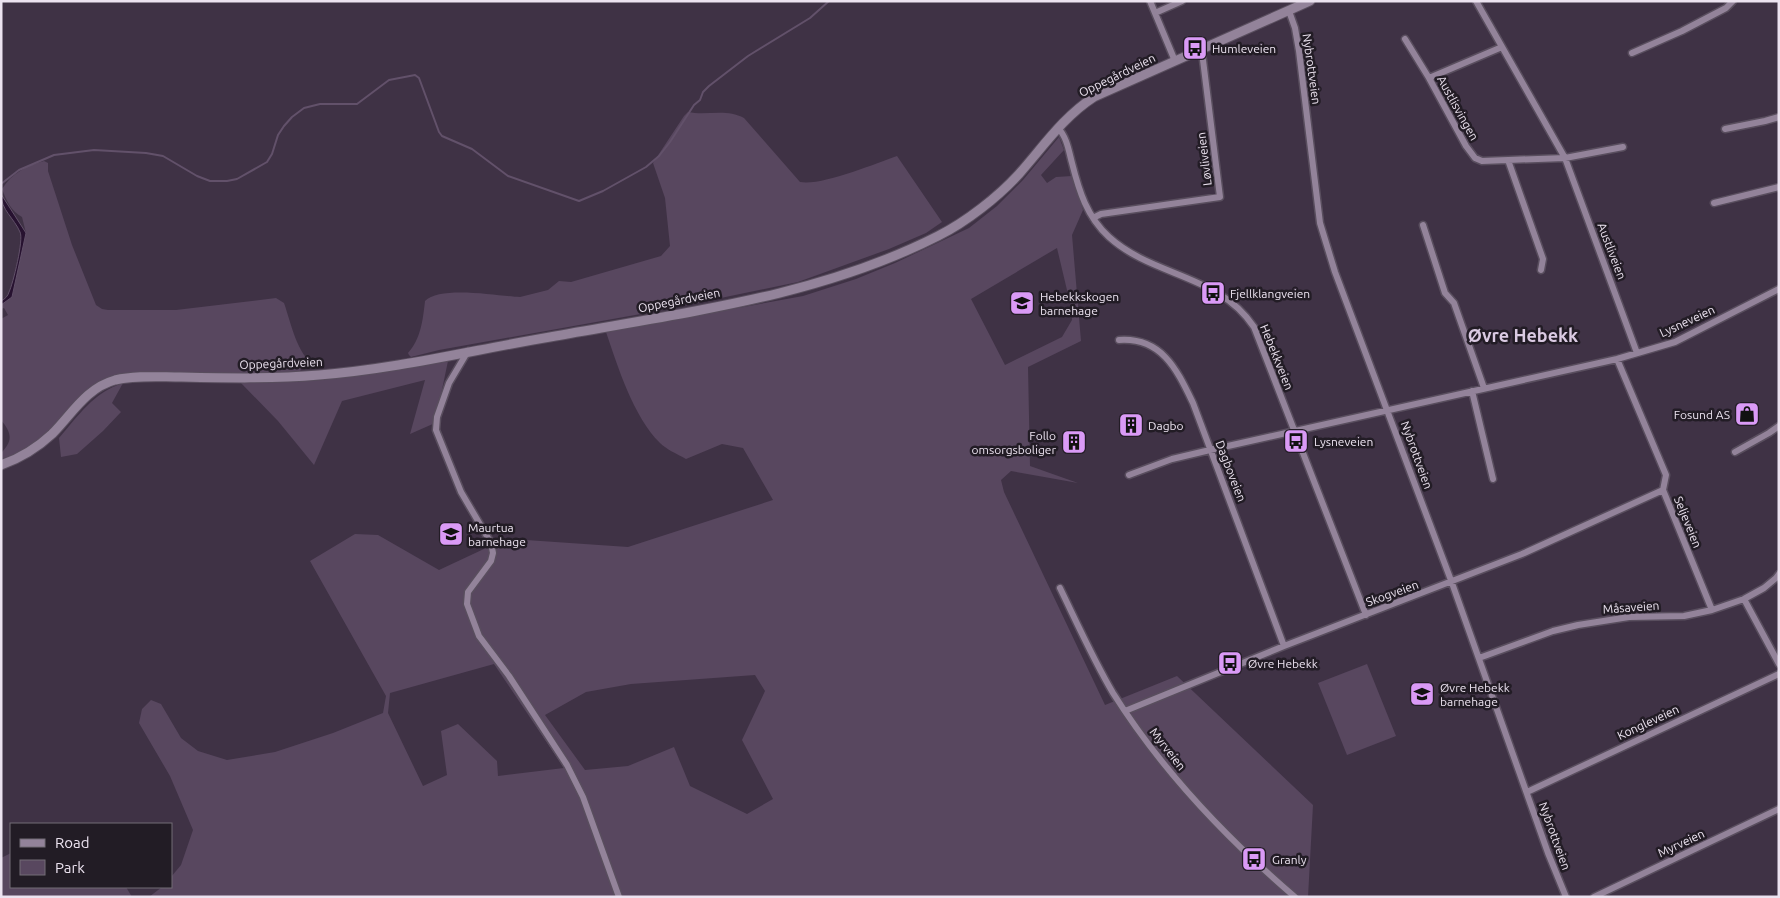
<svg xmlns="http://www.w3.org/2000/svg" width="1780" height="898" font-family="Ubuntu,sans-serif">
<rect width="100%" height="100%" fill="#3f3245"/>
<path fill="#58475f" fill-rule="evenodd" d="M688,112c19,4 38,-4 56,6l56,64c22,4 74,-18 97,-26l45,66 -16,11 -37,16 -91,33 -135,28 -224,40 -28,7 -2,-2 -1,-2c13,-14 15,-34 17,-52 15,-16 74,-5 95,-4l28,-7 11,-9 12,1 90,-26 9,-10 -5,-48 -12,-35 31,-47z
M1059,137l5,13 -23,25 6,8 9,-6 16,-1 11,34 -11,25 9,106 -53,26 2,99 48,17 -67,-12 -10,9 3,12 101,213 72,-29 136,129 -5,92h-1159l13,-10h9v-10l10,-12 12,-35 -23,-54 -31,-53 3,-14 9,-9 10,4 20,34 17,13 29,9 48,-8 58,-19 50,-20 3,-17 -76,-135 45,-27 23,1 61,35 47,-22 11,-10 131,9 145,-47 -30,-52 -21,-4 -36,15c-9,-5 -20,-10 -26,-16 -27,-27 -42,-76 -54,-111l197,-36 53,-17 39,-16 74,-35 28,-22 26,-26zM1057,248l14,59 1,13 -10,17 -57,28 -34,-66zM494,664l70,104 -66,8 -1,-15 -39,-37 -17,7 6,44 -24,11 -35,-73 2,-20zM755,675l10,16 -23,49 31,59 -26,15 -57,-28 -16,-39 -46,19 -43,4 -40,-55 41,-23 45,-8z
M44,161l4,2v8l24,74 24,60 6,4 6,1h68l100,-12 8,5c7,20 13,51 30,62l-2,2 -11,2 -2,5 -181,1 -15,5c-29,28 -63,69 -102,79v-6c12,-12 11,-20 0,-33v-101l7,-4 -4,-7 -3,1v-4l11,-8 14,-64 -4,-16c-11,-6 -16,-17 -20,-28 10,-16 24,-23 42,-28z
M448,361l-13,62 -25,11 15,-54 -83,21 -28,64 -36,-44 -37,-38 81,-3z
M123,383l-11,20 9,9 -18,19 -26,23 -16,3 -2,-19c20,-23 34,-45 64,-55z
M1367,664l29,72 -49,19 -29,-72z
M11,853v34h115l6,10h-131v-39z"/>
<path fill="#271230" stroke="#62516a" d="M1,194l25,39 -14,64 -11,8v-4c4,-2 7,-5 8,-9 4,-8 15,-53 11,-60 -6,-14 -19,-22 -19,-38z"/>
<g fill="none" stroke-linecap="round" stroke-linejoin="round">
<path stroke="#62516a" stroke-width="2" d="M1,184l18,-14 35,-15 40,-5 52,3 17,3 34,20 13,5h17l10,-2 30,-17 5,-8 6,-19 6,-9 8,-9 12,-9 16,-4h37l32,-24 26,-5 4,3 20,54 3,4 30,13 36,27 71,25 24,-10 43,-24 13,-11 11,-14 24,-37 6,-5 3,-8 6,-6 39,-30 62,-38 19,-17"/>
<defs>
<path id="minor" d="M1150,1l25,60
M1476,1l89,157 72,195
M1289,11l6,17 4,23 21,172 15,49 117,311 96,270 18,44
M1155,13l27,-12
M1405,39l24,39 37,68 9,12 7,3 26,-1 35,99 -2,11
M1632,53l50,-22 44,-23 7,-7
M1429,78l73,-31
M1058,128c9,9 11,24 14,35 7,28 15,54 37,74 44,40 110,37 145,90l112,288
M1725,129l40,-8 14,-4
M1508,160l57,-2 58,-11
M1714,203l65,-16
M1093,218l8,-4 119,-17 -17,-137 -2,-11
M1423,225l22,68 9,10 30,85
M1119,340c43,-3 58,30 74,63l91,243
M468,351l-19,32 -12,34 -1,13 25,62 30,51 2,10 -2,8 -23,31 -1,12 12,32 30,40 58,89 16,32 36,100
M1617,359l49,116 -3,15 49,120
M1472,391l21,88
M1735,452l34,-19 10,-7
M1129,475l43,-16 38,-9 407,-91 58,-17 104,-53
M1060,588c17,35 33,71 53,105 49,78 112,144 182,204
M1744,599l35,65
M1479,658l74,-27 25,-6 51,-8 55,-1 28,-6 32,-11 20,-11 12,-10 3,-4
M1125,711l159,-65 238,-92 141,-64
M1527,792l252,-118
M1594,897l185,-88"/>
<path id="secondary" d="M1,465c20,-7 36,-17 51,-31 20,-20 34,-46 63,-54 21,-5 44,-3 66,-3 46,1 92,2 138,-2 78,-6 154,-25 231,-38 131,-24 268,-40 388,-101 28,-14 60,-39 81,-62 24,-27 44,-57 75,-77l216,-96"/>
</defs>
<use href="#minor" stroke="#594e5e" stroke-width="9"/>
<use href="#secondary" stroke="#594e5e" stroke-width="11"/>
<use href="#minor" stroke="#93839a" stroke-width="6"/>
<use href="#secondary" stroke="#93839a" stroke-width="9"/>
</g>
<defs>
<symbol id="bus-square" viewBox="-11 -11 22 22"><rect x="-9" y="-9" width="18" height="18" rx="4" fill="#da9af6" stroke="#221c25"/><path d="M-5-6H5V4H4V6H2V4H-2V6H-4V4H-5ZM-3.5-4V0h7V-4ZM-3.5 1.2v1.5H-2V1.2ZM2 1.2v1.5H3.5V1.2Z" fill="#111"/></symbol>
<symbol id="school-square" viewBox="-11 -11 22 22"><rect x="-9" y="-9" width="18" height="18" rx="4" fill="#da9af6" stroke="#221c25"/><path d="M0-5L7-2L0 1L-7-2ZM-4 1L0 2.5L4 1V4Q0 6-4 4Z" fill="#111"/></symbol>
<symbol id="shop-square" viewBox="-11 -11 22 22"><rect x="-9" y="-9" width="18" height="18" rx="4" fill="#da9af6" stroke="#221c25"/><path d="M-5-2.5h2.3a2.7 3.5 0 0 1 5.4 0H5L5.5 6h-11ZM-1.5-2.5h3a1.5 2.3 0 0 0-3 0Z" fill="#111"/></symbol>
<symbol id="building-square" viewBox="-11 -11 22 22"><rect x="-9" y="-9" width="18" height="18" rx="4" fill="#da9af6" stroke="#221c25"/><path d="M-4-6H4V6H1V3H-1V6H-4ZM-2.5-4.3h1.7v1.8h-1.7ZM.8-4.3h1.7v1.8H.8ZM-2.5-1h1.7V.8h-1.7ZM.8-1h1.7V.8H.8Z" fill="#111"/></symbol>
</defs>
<g fill-rule="evenodd">
<use href="#bus-square" x="1181" y="34" width="28" height="28"/>
<use href="#bus-square" x="1199" y="279" width="28" height="28"/>
<use href="#school-square" x="1008" y="289" width="28" height="28"/>
<use href="#shop-square" x="1733" y="400" width="28" height="28"/>
<use href="#building-square" x="1117" y="411" width="28" height="28"/>
<use href="#bus-square" x="1282" y="427" width="28" height="28"/>
<use href="#building-square" x="1060" y="428" width="28" height="28"/>
<use href="#school-square" x="437" y="520" width="28" height="28"/>
<use href="#bus-square" x="1216" y="649" width="28" height="28"/>
<use href="#school-square" x="1408" y="680" width="28" height="28"/>
<use href="#bus-square" x="1240" y="845" width="28" height="28"/>
</g>
<g text-anchor="middle" dominant-baseline="central" stroke-width="5" stroke-linejoin="round" paint-order="stroke">
<g font-size="12" fill="#ece3f0" stroke="#221c25" text-anchor="start">
<text x="1212" y="48">Humleveien</text>
<text x="1230" y="293">Fjellklangveien</text>
<text x="1040" y="296">Hebekkskogen<tspan x="1040" dy="14">barnehage</tspan></text>
<text x="1730" y="414" text-anchor="end">Fosund AS</text>
<text x="1148" y="425">Dagbo</text>
<text x="1056" y="435" text-anchor="end">Follo<tspan x="1056" dy="14">omsorgsboliger</tspan></text>
<text x="1314" y="441">Lysneveien</text>
<text x="468" y="527">Maurtua<tspan x="468" dy="14">barnehage</tspan></text>
<text x="1248" y="663">Øvre Hebekk</text>
<text x="1440" y="687">Øvre Hebekk<tspan x="1440" dy="14">barnehage</tspan></text>
<text x="1272" y="859">Granly</text>
</g>
<g font-size="12" fill="#ece3f0" stroke="#221c25">
<text transform="translate(1312 69) rotate(82)">Nybrottveien</text>
<text transform="translate(1117 75) rotate(-26)">Oppegårdveien</text>
<text transform="translate(1458 108) rotate(61)">Austlisvingen</text>
<text transform="translate(1204 159) rotate(-97)">Løvliveien</text>
<text transform="translate(1612 251) rotate(69)">Austliveien</text>
<text transform="translate(679 300) rotate(-11)">Oppegårdveien</text>
<text transform="translate(1687 321) rotate(-25)">Lysneveien</text>
<text transform="translate(1277 357) rotate(68)">Hebekkveien</text>
<text transform="translate(281 363) rotate(-2)">Oppegårdveien</text>
<text transform="translate(1417 455) rotate(70)">Nybrottveien</text>
<text transform="translate(1231 471) rotate(69)">Dagboveien</text>
<text transform="translate(1688 522) rotate(68)">Seljeveien</text>
<text transform="translate(1392 593) rotate(-20)">Skogveien</text>
<text transform="translate(1631 607) rotate(-4)">Måsaveien</text>
<text transform="translate(1648 722) rotate(-25)">Kongleveien</text>
<text transform="translate(1168 749) rotate(52)">Myrveien</text>
<text transform="translate(1555 836) rotate(70)">Nybrottveien</text>
<text transform="translate(1681 843) rotate(-25)">Myrveien</text>
</g>
<g font-size="18" font-weight="bold" fill="#dacae2" stroke="#221c25">
<text x="1523" y="335">Øvre Hebekk</text>
</g>
</g>
<rect width="1780" height="898" fill="none" stroke="#ece3f0" stroke-width="5"/>
<rect x="10" y="823" width="162" height="65" fill="#221c25" stroke="#736c76"/>
<rect x="20" y="839" width="25" height="8" fill="#93839a" stroke="#736c76"/>
<text x="55" y="848" font-size="15" fill="#ece3f0">Road</text>
<rect x="20" y="860" width="25" height="15" fill="#58475f" stroke="#736c76"/>
<text x="55" y="873" font-size="15" fill="#ece3f0">Park</text>
</svg>
